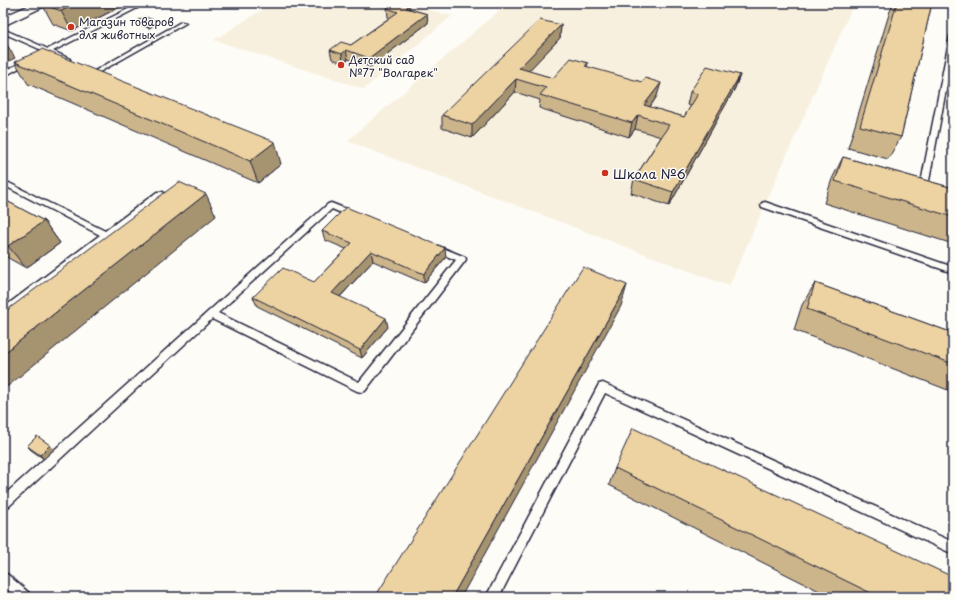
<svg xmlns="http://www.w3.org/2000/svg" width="956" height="600" font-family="'Playpen Sans',sans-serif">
<rect width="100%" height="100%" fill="#fdfcf7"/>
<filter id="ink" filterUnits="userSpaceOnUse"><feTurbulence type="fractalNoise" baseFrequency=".025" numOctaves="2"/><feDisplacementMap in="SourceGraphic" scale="8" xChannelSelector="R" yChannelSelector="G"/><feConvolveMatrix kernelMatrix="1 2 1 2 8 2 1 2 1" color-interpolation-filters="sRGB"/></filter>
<g filter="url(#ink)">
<path fill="#f8f0de" d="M273,3h131l48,13 -88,73 -150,-49z
M508,3h346l-125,283 -382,-145z"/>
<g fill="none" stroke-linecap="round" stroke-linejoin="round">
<defs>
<path id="lane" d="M140,3h7l-94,48 17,8v2l-2,1 -19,-8h-6l-1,-1 2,-2 -41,-18v-4l45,20z
M181,22l5,1 -90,51 -5,-1z
M953,34v18l-25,134 5,3 -4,3 -8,-2 -1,-2 30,-152z
M28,59l3,2 -1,1 -27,15v-5z
M3,180l102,51 52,-39h6l1,2 -158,122 -3,1v-9l97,-73 -97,-50z
M765,202l188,65v6l-191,-66 -1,-2 1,-2z
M331,203l25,10 1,2 -4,3 -21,-9 -114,104 141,69 97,-122 -24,-10 -1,-2 1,-2h6l27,11 1,2 -1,2 -100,130 -4,1 -4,-1 -145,-72 -205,189 -4,2v-14l325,-292z
M603,383l350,159v12l-348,-161 -106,204h-13l113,-213z
M3,572l4,2 22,19 2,4h-15l-13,-11z"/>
<path id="street" d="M34,3h15l-2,2 -44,21v-9z"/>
</defs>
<use href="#lane" stroke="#22223b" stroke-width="3"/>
<use href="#street" stroke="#22223b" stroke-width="3"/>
<use href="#lane" fill="#fdfcf7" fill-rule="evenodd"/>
<use href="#street" fill="#fdfcf7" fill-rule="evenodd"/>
</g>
<path fill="#ccb58b" stroke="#22223b" d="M44,3h84l-56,28 -19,-7 -11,-20z
M894,3h38l-31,134 -13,22 -40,-11 42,-137z
M409,5l1,4 17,5 1,9 -58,44 -22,-8 -5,4 -11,-4 -2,-9 21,-5 38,-27 -1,-1 -1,-9z
M138,20h16l2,4 -7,4 -9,-3z
M561,25l-1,13 -32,33 25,7 35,-15 -1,4 70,29 -7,11 34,10 7,-11 -4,-1 3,-13 50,-17 -5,13 -66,118 -38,-13 3,-14 27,-42 -26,-8 -6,8 -90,-29 1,-8 -25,-8 -43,46 -30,-10v-13z
M15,62l266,102 -23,19 -230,-99z
M843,157l110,31v56l-129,-41 8,-24z
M3,199l41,22 16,22 -34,25 -23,-13z
M322,231l124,26 -22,26 -51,-22 -33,36 48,30 -26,31 -105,-52 -4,-9 61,-15 32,-33 -21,-9z
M815,283l138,50v59l-159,-62 8,-25z
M27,446l27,3 -10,10 -13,-9z
M615,468l338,129h-122l-222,-112z"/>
<path fill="#a69471" stroke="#22223b" d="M78,3h50l-56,28 -11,-20z
M427,14l1,9 -58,44 -1,-9z
M154,20l2,4 -7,4 -2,-4z
M561,25l-1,13 -40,42 -1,-12z
M3,38l12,20 -12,6z
M346,50l2,9 -5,4 -1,-9z
M740,75l-5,13 -66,118 4,-14z
M516,79l-1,13 -43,46v-13z
M661,83l-4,13 -14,21 1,-12z
M638,115l-3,14 -6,8 3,-14z
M275,142l6,22 -23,19 -8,-22z
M206,194l10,22 -213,174v-36z
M44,221l16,22 -34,25 -18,-22z
M445,248l1,9 -22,26v-9z
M371,251l2,10 -38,41 -3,-9z
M627,285l-6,21 -160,291h-9z
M386,318l2,9 -26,31 -2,-8z
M50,445l4,4 -10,10 -4,-4z"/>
<path fill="#edd3a2" stroke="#22223b" d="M44,3h34l-17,8 -19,-7z
M394,3h7l8,2 -3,3 21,6 -58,44 -23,-8 -4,4 -12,-4 11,-8 10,3 47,-33 -11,-4z
M897,3h35l-31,134 -41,-11z
M145,17l9,3 -7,4 -9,-4z
M540,20l21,5 -42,43 34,10 18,-20 17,5 -3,3 57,16 3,-4 16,5 -17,22 40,12 14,-23 -8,-2 17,-26 33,9 -67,117 -39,-13 35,-54 -31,-10 -6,8 -92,-28 6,-7 -30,-9 -44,46 -30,-10z
M42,49l233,93 -25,19 -235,-99z
M843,157l110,31v29l-118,-36z
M179,182l27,12 -203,160v-41z
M3,199l41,22 -36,25 -5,-3z
M346,207l99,41 -21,26 -53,-23 -39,42 54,25 -26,32 -107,-53 30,-29 31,14 38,-39 -30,-12z
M583,267l44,18 -175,312h-77z
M815,283l138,50v31l-146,-55z
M633,428l320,149v20h-74l-264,-129z
M37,436l13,9 -10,10 -13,-9z"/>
</g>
<g fill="#c8321e" stroke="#fdfcf7" stroke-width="1.5">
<circle cx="71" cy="27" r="4"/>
<circle cx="341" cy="65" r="4"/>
<circle cx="605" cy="173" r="4"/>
</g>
<g text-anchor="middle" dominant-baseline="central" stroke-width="3" stroke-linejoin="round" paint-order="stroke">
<g font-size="11" fill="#22223b" stroke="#fdfcf7" text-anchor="start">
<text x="79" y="21">Магазин товаров<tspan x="79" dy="13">для животных</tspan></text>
<text x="349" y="59">Детский сад<tspan x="349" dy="13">№77 "Волгарек"</tspan></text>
</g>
<g font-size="13" fill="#22223b" stroke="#fdfcf7" text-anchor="start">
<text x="613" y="173">Школа №6</text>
</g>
</g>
<rect width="956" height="600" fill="none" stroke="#fdfcf7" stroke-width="16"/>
<rect x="8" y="8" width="940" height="584" fill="none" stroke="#22223b" stroke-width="1.5" filter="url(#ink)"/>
</svg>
